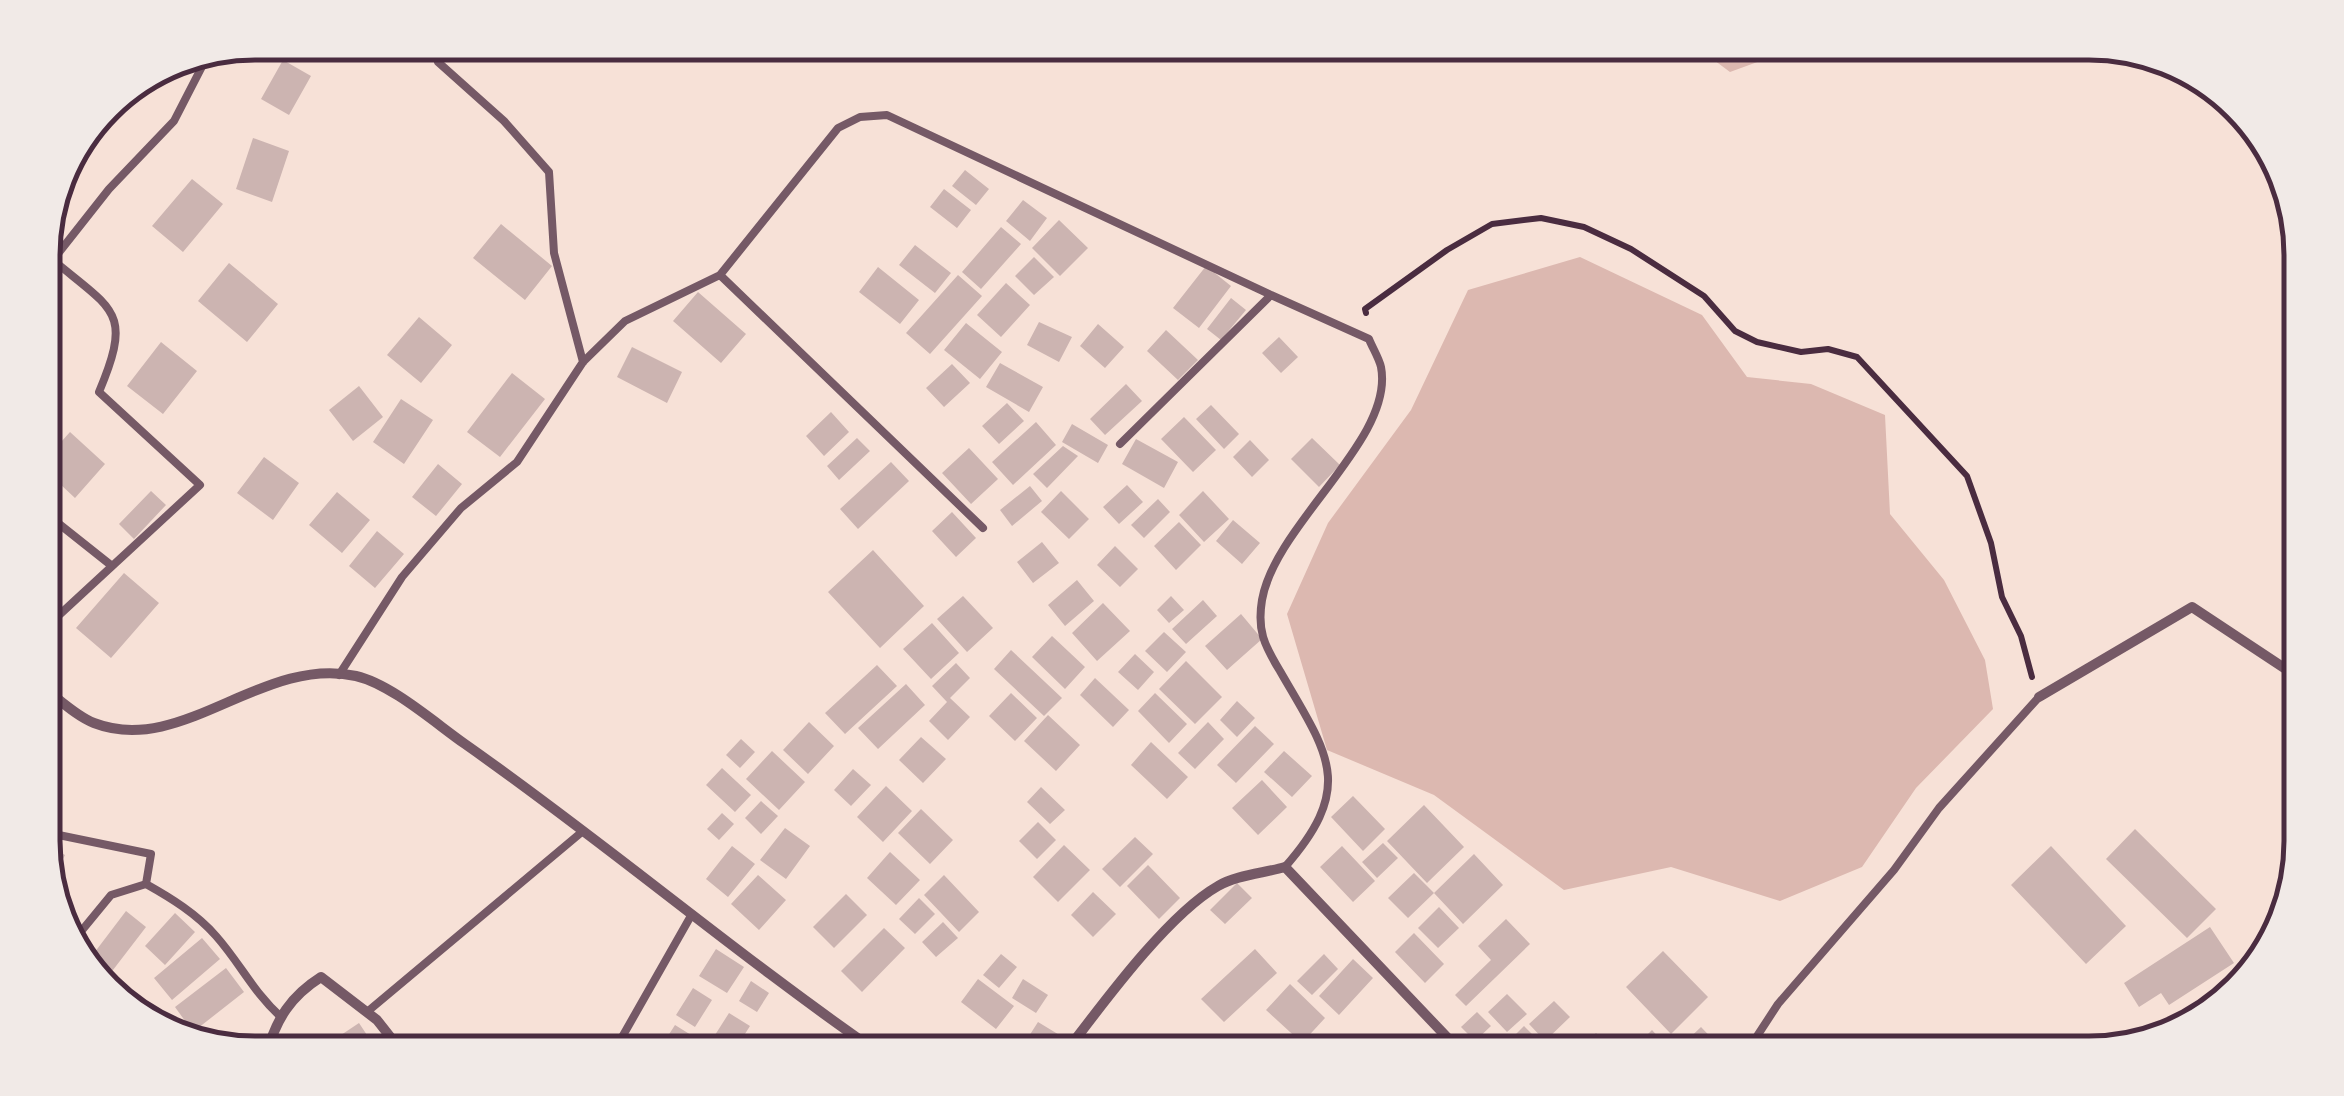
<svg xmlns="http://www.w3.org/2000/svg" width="2344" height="1096" font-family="Overpass,sans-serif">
<rect width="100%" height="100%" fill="#f7e1d7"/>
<path fill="#dcb8b0" d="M1691,43h118l-79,29z
M1580,257l122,58 45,62 64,7 74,31 5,99 54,66 41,80 8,49 -77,79 -54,79 -82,34 -109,-34 -107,23 -130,-95 -107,-45 -40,-136 41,-91 83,-113 57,-120z"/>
<path fill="#ccb4b1" d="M283,60l28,16 -22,39 -28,-16z
M253,138l36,13 -17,51 -36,-13z
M965,170l24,19 -13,16 -24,-19z
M192,179l31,25 -40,48 -31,-26z
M944,189l27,21 -14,18 -27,-21z
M1023,200l24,18 -17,23 -24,-20z
M1059,220l29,28 -28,28 -28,-28z
M501,224l51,42 -27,34 -52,-42z
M1001,227l20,17 -40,45 -19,-17z
M915,245l36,28 -16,20 -36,-28z
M1034,257l20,20 -20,18 -19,-19z
M229,263l49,41 -31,38 -49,-41z
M1206,266l25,20 -32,42 -26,-20z
M878,267l41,33 -19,24 -41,-32z
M958,275l24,21 -52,58 -24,-21z
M1006,283l24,22 -29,32 -24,-22z
M698,292l48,42 -25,29 -48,-42z
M1231,298l15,12 -25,30 -14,-11z
M419,317l33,28 -31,38 -34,-28z
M1039,322l33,15 -13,25 -32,-17z
M966,323l36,29 -22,27 -36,-29z
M1098,324l26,23 -19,21 -25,-22z
M1166,330l32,30 -20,20 -31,-29z
M1279,337l19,20 -17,16 -19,-20z
M161,342l36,29 -34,43 -36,-28z
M632,347l50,25 -15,31 -50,-26z
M1000,363l43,24 -14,25 -43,-25z
M952,364l18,19 -26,24 -18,-19z
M512,373l33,26 -45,58 -33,-25z
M1126,384l16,17 -37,34 -15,-16z
M359,386l24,31 -30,24 -24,-31z
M401,399l32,21 -29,44 -31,-22z
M1007,403l17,18 -25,23 -17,-18z
M1211,405l28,29 -15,15 -28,-30z
M831,412l18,20 -25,24 -18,-20z
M1184,417l32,33 -23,22 -32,-33z
M1036,422l20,23 -43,40 -21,-23z
M1072,424l36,21 -10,18 -36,-21z
M70,432l35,32 -30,34 -31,-29 -1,-7z
M857,438l13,13 -31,29 -12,-14z
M1312,438l28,27 -21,22 -28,-28z
M1136,439l42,23 -14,26 -42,-24z
M1250,440l19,20 -17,17 -19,-20z
M1063,446l15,10 -31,32 -14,-14z
M969,448l29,31 -27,25 -29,-31z
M264,457l35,26 -26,37 -36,-27z
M891,462l18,19 -51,48 -18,-20z
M438,464l24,20 -26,32 -24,-19z
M1127,485l16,17 -24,22 -16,-17z
M1030,486l12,15 -30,25 -12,-16z
M151,491l15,14 -32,34 -15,-15z
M1061,491l28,28 -20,20 -28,-27z
M1203,491l26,28 -25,23 -25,-27z
M337,492l33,28 -28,33 -33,-28z
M1158,499l12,13 -26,26 -13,-13z
M952,512l24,26 -20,19 -24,-26z
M1233,520l27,23 -18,21 -26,-23z
M1179,522l22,23 -25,25 -22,-24z
M377,531l27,23 -29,34 -26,-22z
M1042,542l17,21 -26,20 -16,-21z
M1115,546l23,23 -18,18 -23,-22z
M873,550l51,56 -44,42 -52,-56z
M124,573l35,30 -48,55 -35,-30z
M1077,580l17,21 -29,25 -17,-21z
M963,596l30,32 -26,24 -30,-33z
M1171,596l13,14 -15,13 -12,-13z
M1203,600l14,16 -31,28 -14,-15z
M1103,603l27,28 -33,30 -25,-28z
M1241,614l21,25 -35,31 -22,-24z
M932,623l27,30 -28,26 -28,-30z
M1164,632l22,20 -19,20 -22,-21z
M1052,636l33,31 -20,22 -33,-32z
M1011,650l51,48 -18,18 -50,-47z
M1135,654l19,18 -16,18 -20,-18z
M1186,661l36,36 -27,27 -36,-35z
M956,663l14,15 -20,20 20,19 -22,23 -19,-19 18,-19 -15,-16z
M877,665l20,21 -52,48 -20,-21z
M1095,678l34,32 -16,17 -33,-32z
M906,684l19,21 -47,44 -20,-21z
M1011,693l26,25 -22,23 -26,-25z
M1155,693l32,31 -18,19 -31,-32z
M1237,701l18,17 -18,19 -17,-17z
M1048,715l32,30 -24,26 -32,-30z
M809,722l25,24 -26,28 -25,-24z
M1208,722l16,17 -29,30 -17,-16z
M1255,726l19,18 -38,39 -19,-18z
M921,737l25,22 -23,24 -24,-23z
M741,739l14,13 -15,16 -14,-13z
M1151,742l37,35 -21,22 -36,-34z
M772,751l33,31 -26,28 -33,-31z
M1284,751l28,25 -20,21 -28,-25z
M722,768l29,27 -16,17 -29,-27z
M853,769l18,16 -20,21 -17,-16z
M1262,780l25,27 -29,28 -26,-27z
M886,786l26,25 -29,31 -26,-25z
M1041,787l24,23 -15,14 -23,-22z
M1353,796l32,33 -22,22 -32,-34z
M761,801l17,15 -17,18 -16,-16z
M1424,805l40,42 -37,36 -40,-42z
M921,809l32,31 -23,24 -32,-31z
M722,813l12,11 -15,16 -12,-11z
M1038,822l18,18 -19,19 -18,-18z
M785,828l25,18 -24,33 -26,-19z
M2135,829l81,80 -29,29 -81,-79z
M1135,837l18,17 -33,33 -18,-18z
M1383,843l15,15 -21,20 -15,-16z
M44,844l21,11 -14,29 -7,-15z
M1064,845l26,25 -32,32 -25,-25z
M732,846l23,18 -27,33 -22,-18z
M1342,846l33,35 -22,21 -33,-35z
M2051,846l75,80 -40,38 -75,-79z
M890,852l30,28 -24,25 -29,-27z
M1474,854l29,31 -40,39 -29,-31z
M1148,865l32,33 -21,21 -32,-33z
M1414,873l20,20 -26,25 -20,-20z
M758,875l28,25 -27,30 -28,-26z
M944,875l35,37 -20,20 -35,-37z
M1237,883l15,15 -27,26 -15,-14z
M1093,892l23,22 -23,23 -22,-22z
M846,894l21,21 -33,33 -21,-21z
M919,898l16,16 -20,20 -16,-15z
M1439,907l20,21 -21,20 -20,-20z
M126,911l20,16 -43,56 -18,-18z
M175,913l20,19 -30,33 -20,-19z
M1506,919l24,25 -64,62 -11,-11 36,-35 -13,-14z
M943,922l15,16 -22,19 -14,-15z
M2210,927l24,36 -65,42 -8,-12 -22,14 -15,-24z
M884,928l21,20 -43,44 -21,-21z
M1414,933l30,31 -19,19 -30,-31z
M202,938l18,21 -48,41 -18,-22z
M716,949l28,18 -17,26 -28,-17z
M1255,949l22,24 -53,49 -23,-23z
M1663,951l45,46 -37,37 -45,-47z
M1001,954l16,13 -18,21 -16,-13z
M1324,954l14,15 -26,26 -15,-14z
M1353,959l20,19 -34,37 -20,-19z
M226,968l18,24 -51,40 -18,-25z
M978,979l36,27 -18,23 -35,-27z
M1023,979l25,16 -12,18 -24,-15z
M751,981l18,12 -12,19 -18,-11z
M1290,984l35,34 -23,25 -36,-33z
M693,988l19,12 -17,27 -19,-12z
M1507,994l20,20 -20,18 -19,-20z
M1554,1001l16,16 -25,24 -16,-17z
M1477,1012l14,14 -16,15 -14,-14z
M729,1013l21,13 -14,22 -21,-13z
M1038,1022l28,17 -8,14h-25l-11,-6z
M359,1023l20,30h-35l-9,-14z
M675,1025l45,28h-63z
M1524,1026l10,10 -17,17h-14l-3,-3z
M1701,1027l25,26h-42l-5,-5z
M1652,1030l11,12 -12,11h-22z
M1596,1033l20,20h-40z"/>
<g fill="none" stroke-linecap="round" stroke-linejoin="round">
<path stroke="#4a2c40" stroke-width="6" d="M1366,313l-1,-4 82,-59 45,-26 49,-6 43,9 47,22 73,47 31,35 22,11 44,10 27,-3 29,8 110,119 24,67 11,54 19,39 11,41"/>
<path stroke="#755966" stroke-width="8" d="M432,42l6,20 66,59 45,51 5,81 29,109
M720,275l118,-147 22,-11 27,-2 384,180 -151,149
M1271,295l98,44c3,8 10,19 12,28 14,72 -106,157 -119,233 -5,30 2,45 18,71 47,82 77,114 5,196
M44,512l68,54
M44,629l156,-144 -101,-93c34,-81 15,-81 -46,-132l56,-71 65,-68 36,-70
M339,675l63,-98 59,-69 56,-46 66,-100 42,-41 95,-46 263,253
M44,832l107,22 -5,30
M74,940l37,-45 35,-11c25,14 51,30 70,52 24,27 38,57 65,81
M367,1012l216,-181
M613,1053l79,-139
M1746,1053l32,-49 116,-134 45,-62 100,-111"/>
<path stroke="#755966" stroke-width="10" d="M44,688c15,11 32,28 50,35 88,34 168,-68 262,-47 35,8 79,47 109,68 141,99 272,211 414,309
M2039,697l153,-90 109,72
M267,1053c9,-34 24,-57 54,-76l56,43 26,33
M1065,1053c36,-47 102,-138 153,-167 18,-11 47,-13 67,-19l177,186"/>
</g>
<path d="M0 0H2344V1096H0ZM255 60H2089A195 195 0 0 1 2284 255V841A195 195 0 0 1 2089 1036H255A195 195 0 0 1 60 841V255A195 195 0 0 1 255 60Z" fill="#f1eae7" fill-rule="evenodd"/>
<path fill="none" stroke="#4a2c40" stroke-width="5" d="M255 60H2089A195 195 0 0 1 2284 255V841A195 195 0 0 1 2089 1036H255A195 195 0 0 1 60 841V255A195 195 0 0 1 255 60Z"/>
</svg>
